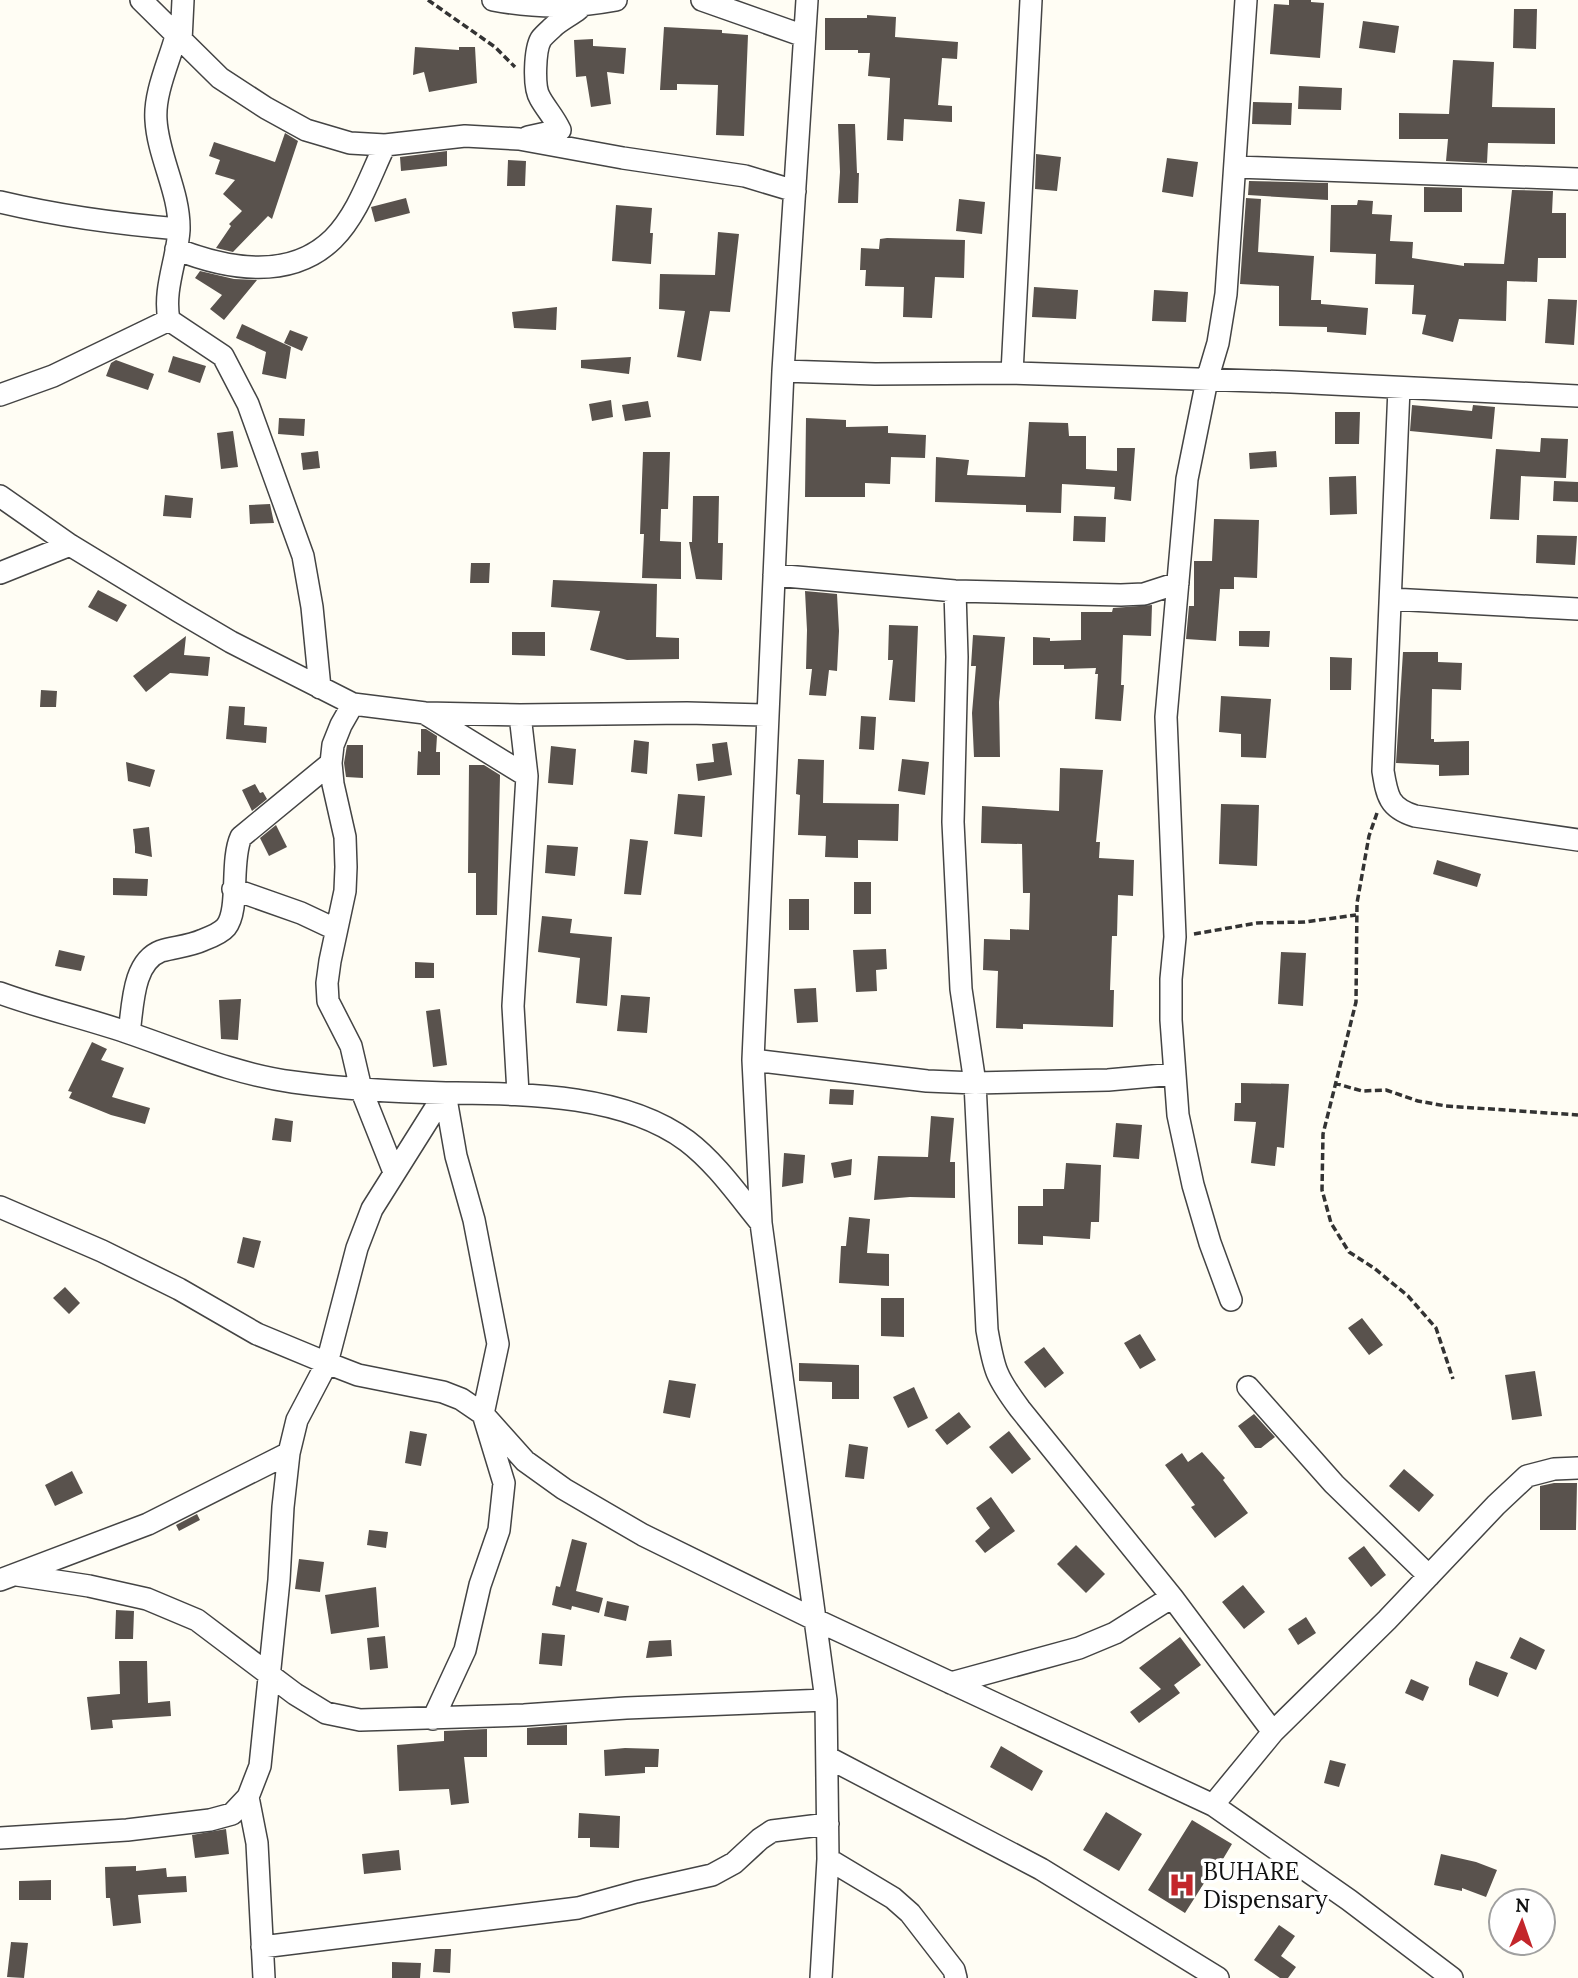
<svg xmlns="http://www.w3.org/2000/svg" width="1578" height="1978" font-family="Lora,serif">
<rect width="100%" height="100%" fill="#fffdf4"/>
<path fill="#59524d" d="M1289,0h22v2l13,1 -4,55 -50,-4 4,-50 15,1z
M1514,9h23l-1,40 -23,-1z
M867,15l29,2 -1,20 63,5 -1,17 -15,-1 -4,47 14,1v16l-48,-3 -1,22 -16,-1 3,-62 -22,-2 2,-23h-12v-3h-33v-32h42z
M1363,21l36,5 -4,27 -36,-5z
M664,27l58,3v3l26,2 -4,101 -28,-1 2,-50 -41,-1v6h-17z
M593,39v7l33,2 -2,26 -17,-2 4,32 -20,3 -5,-31 -10,1 -2,-37z
M415,47l44,3v-3h16l2,36 -48,9 -5,-20 -11,3z
M1453,60l41,2 -2,45 63,1v36l-67,-1 -1,20 -41,-2 2,-22h-49v-26l50,1z
M1299,86l43,2 -1,22 -43,-1z
M1253,102l39,1 -1,22 -39,-1z
M838,124h17l2,49h2l-1,30h-20l2,-31z
M285,133l13,8 -26,78 -4,-3 -35,36 -17,-4 15,-22 -2,-2 13,-13 -19,-17 12,-14 -20,-6 5,-14 -11,-4 5,-14 61,20z
M447,151v15l-46,5 -1,-14z
M1036,154l25,3 -4,34 -22,-2z
M1167,158l31,4 -5,35 -31,-5z
M508,160l18,1 -1,25h-18z
M1249,181l79,2v17l-80,-5z
M1424,187l38,1v24h-38z
M1512,190l41,1 -1,22h14v45h-28l-1,24 -30,-1 -1,40 -47,-2 -6,23 -31,-8 4,-19 -14,-1 2,-29 -39,-1 1,-30 -46,-2 1,-47h26l1,-5 15,1 -1,13 20,1 -2,26 23,1 -1,16 52,8v-3l40,1z
M406,198l4,15 -35,9 -4,-15z
M1246,198l15,1 -3,53 56,4 -3,44h10v4l47,4 -2,27 -39,-3v-5l-48,-1v-40l-39,-2z
M959,199l26,3 -3,32 -26,-3z
M616,205l36,3 -2,25h3l-2,31 -39,-3z
M718,232l21,2 -9,78 -20,-1 -9,50 -24,-4 8,-46 -26,-2 1,-35 55,1z
M887,238l78,2 -1,38 -29,-1 -3,41 -29,-1 1,-30 -39,-1 1,-16h-6l1,-22 18,1 1,-10z
M200,271l34,8 23,1 -33,40 -14,-11 12,-14 -27,-17z
M1034,287l44,3 -2,29 -44,-2z
M1154,290l34,2 -2,30 -34,-1z
M1548,299l29,1 -3,45 -29,-2z
M557,307l-1,23 -42,-2 -2,-16z
M242,324l49,23 -5,32 -24,-5 4,-22 -30,-14z
M290,330l18,7 -6,14 -18,-8z
M173,356l33,10 -6,17 -32,-11z
M631,357l-2,17 -48,-6v-8z
M116,360l38,14 -6,16 -42,-14 5,-13z
M611,400l2,17 -21,4 -3,-17z
M648,401l3,16 -26,4 -3,-16z
M1412,405l60,6 1,-6 22,2 -3,32 -82,-8z
M1335,412h25l-1,32h-24z
M279,418l26,1 -1,17 -26,-2z
M806,418l40,2v7l42,-1v7l38,2 -1,23 -34,-1 -1,27 -25,-1v14h-60z
M1029,422l39,1 1,13h17v33l31,2v-23h18l-4,53 -17,-2 1,-12 -53,-3 -1,29 -35,-1v-7l-91,-3 1,-45 33,3 -2,15 58,2z
M233,431l5,36 -17,2 -4,-36z
M1541,438l27,1 -2,39 -45,-2 -2,44 -29,-1 6,-70 44,3z
M318,451l2,17 -17,2 -2,-17z
M1276,451l1,16 -27,2 -1,-16z
M643,452h27l-2,57h-7l-1,32 21,1v37l-39,-1 2,-44h-4z
M1356,476l1,38 -27,1 -1,-38z
M1554,481l24,1v20l-25,-1z
M165,495l28,3 -2,20 -28,-2z
M693,496h26l-1,47h5l-1,37 -26,-1 -7,-37h3z
M270,504l4,19 -24,1 -1,-19z
M1074,516l32,1 -1,25 -32,-1z
M1214,519l45,1 -2,58 -23,-1v12h-14l-4,52 -30,-2 3,-33h5v-45h18z
M1537,535l40,1 -2,29 -39,-2z
M471,563h19l-1,20h-19z
M553,580l104,4 -1,53 23,1v21l-52,1 -37,-10 10,-39 -49,-4z
M98,590l29,15 -10,17 -29,-15z
M805,591l32,3 2,37 -2,40 -8,-1 -3,26 -17,-1 3,-26h-6l1,-39z
M1152,605l-1,31 -28,-1 -2,50h3l-3,36 -26,-2 3,-45h-3l1,-6 -32,1v-4h-31v-28l17,1v3l31,-1v-28h31l1,-4z
M889,625l29,1 -3,76 -26,-2 4,-40h-5z
M1239,631h31l-1,16 -30,-1z
M512,632h33v24l-33,-1z
M973,635l32,2 -6,65 1,55h-26l-2,-44 4,-47h-5z
M186,636l-2,19 26,2 -2,19 -38,-3 -24,19 -13,-16z
M1403,652h35v10l24,1 -1,27 -29,-1 -1,50h3v3l35,-1v34l-30,1v-11l-43,-2z
M1330,657l22,1 -1,32h-21z
M41,690l16,1 -1,16h-16z
M1221,696l50,3 -5,59 -25,-1v-23l-22,-2z
M229,706l16,1 -1,18 23,2 -1,16 -40,-4z
M861,716l15,1 -2,33 -15,-1z
M421,729h5l11,7 -1,16h4v23h-23l1,-24 3,1z
M634,740l15,2 -2,32 -16,-2z
M727,742l5,33 -34,6 -2,-17 18,-2 -2,-18z
M347,745h16v33l-17,-1 -2,-14z
M551,746l25,3 -3,36 -25,-2z
M798,759l26,1 -1,43 76,1 -1,37 -40,-1v18l-33,-1 1,-21 -28,-1 2,-40 -4,-1z
M902,759l27,3 -4,33 -27,-4z
M126,762l29,8 -5,17 -22,-6z
M469,765h15l16,10 -3,140h-21v-42h-8z
M1060,768l43,2 -7,72h4l-1,16 35,2 -1,36 -15,-1 -1,41h-5l-2,54h4l-1,37 -90,-3v5l-27,-1 2,-57 -15,-1 1,-31 26,1v-11l19,1 1,-37h-7l-1,-49 -41,-1 1,-37 77,5z
M255,784l5,9 3,-1 4,7 -15,12 -10,-21z
M678,794l27,2 -3,41 -28,-3z
M1221,804l38,1 -2,61 -38,-2z
M276,825l11,22 -18,9 -9,-18z
M149,827l3,30 -17,-4v-6l-2,-18z
M630,839l18,2 -7,54 -17,-1z
M547,845l31,2 -3,29 -30,-3z
M1437,860l44,14 -4,13 -44,-13z
M113,878l35,1 -1,17 -34,-1z
M854,882h17v32h-17z
M789,899h20v31h-20z
M542,916l30,3 -2,14 42,4 -5,69 -31,-3 4,-45 -42,-6z
M886,949l1,20 -11,1 1,21 -21,1 -3,-42z
M59,950l26,6 -4,15 -26,-5z
M1281,952l25,1 -3,53 -25,-2z
M415,962l19,1v15h-19z
M816,988l2,34 -21,1 -3,-34z
M621,995l29,2 -3,36 -30,-2z
M241,999l-3,41 -17,-1 -2,-39z
M440,1009l7,56 -14,2 -7,-56z
M92,1042l15,7 -6,11 23,8 -12,29 38,11 -5,16 -34,-9 -42,-17 3,-6 -4,-1z
M1241,1083l48,1 -5,64 -7,-1 -2,19 -24,-3 5,-41 -22,-1 1,-18h6z
M830,1089l24,1 -1,15 -24,-1z
M931,1116l23,2 -4,44h5v36l-45,-1 -36,3 4,-44 50,1z
M275,1118l18,3 -2,21 -19,-2z
M1116,1123l26,2 -3,34 -26,-2z
M784,1153l21,2 -2,28 -21,4z
M852,1159l-1,16 -17,3 -3,-15z
M1066,1163l35,2 -2,57h-8l-1,17 -47,-3v9l-25,-1v-38h25v-17h21z
M849,1217l21,2 -3,34 22,1v32l-50,-3 2,-37h5z
M243,1237l18,4 -7,27 -17,-5z
M65,1287l15,16 -11,11 -16,-16z
M881,1298h23v39l-23,-1z
M1362,1318l21,27 -14,10 -21,-27z
M1140,1334l16,26 -16,9 -16,-26z
M1044,1347l20,26 -19,15 -21,-26z
M799,1363l60,2v34h-27v-17l-33,-1z
M1535,1371l7,45 -30,4 -7,-45z
M669,1380l27,4 -6,34 -27,-5z
M914,1387l14,31 -20,10 -15,-31z
M959,1412l12,15 -24,18 -12,-15z
M1254,1414l21,23 -14,11h-6l-17,-22z
M410,1431l17,3 -6,32 -16,-3z
M1009,1431l22,28 -19,15 -23,-27z
M849,1444l19,3 -4,32 -19,-2z
M1202,1452l23,26 -2,2 25,33 -33,25 -24,-31 4,-2 -30,-40 17,-12 6,9z
M1404,1469l30,26 -15,17 -30,-26z
M72,1471l11,22 -28,13 -10,-21z
M1554,1483h23l-1,47h-36v-44z
M991,1497l24,34 -30,22 -10,-12 15,-13 -14,-20z
M197,1514l3,6 -21,11 -3,-6z
M369,1530l19,2 -2,16 -19,-3z
M572,1539l15,4 -11,48 27,7 -4,15 -27,-7 -1,4 -19,-5 4,-19 4,1z
M1076,1545l29,29 -19,19 -29,-29z
M1364,1546l22,29 -15,12 -23,-29z
M299,1559l25,3 -4,30 -25,-3z
M1243,1585l22,27 -21,17 -22,-27z
M376,1587l3,40 -48,7 -6,-39z
M607,1601l22,5 -3,15 -22,-5z
M116,1610l18,1 -1,28h-18z
M1306,1617l10,16 -18,12 -10,-16z
M542,1633l23,2 -3,31 -23,-2z
M385,1636l3,32 -18,2 -3,-32z
M1180,1637l21,28 -27,20 6,8 -41,30 -9,-11 31,-23 -22,-21z
M1520,1637l25,13 -9,20 -26,-12z
M671,1640l1,16 -26,2 3,-17z
M119,1661h28l1,42 22,-2 1,15 -59,4 1,8 -22,2 -4,-33 33,-3z
M1476,1661l32,12 -10,24 -29,-12v-6z
M1411,1679l18,8 -6,14 -18,-8z
M567,1725v20h-40v-17z
M487,1729v28h-23l5,46 -18,2 -2,-16 -50,2 -2,-46 47,-4v-10z
M1001,1746l42,25 -11,20 -42,-24z
M625,1748l34,1 -1,18h-13v6l-40,3 -1,-26z
M1330,1760l16,4 -7,23 -15,-4z
M1106,1812l36,22 -23,37 -36,-21z
M579,1813l41,3 -1,32 -29,-1v-9h-12z
M1192,1820l40,24 -9,15 -3,-1 -35,55 -37,-23z
M226,1829l3,25 -34,4 -3,-23z
M399,1850l2,20 -37,4 -2,-20z
M1441,1854l35,8 21,8 -11,27 -24,-9v3l-28,-6z
M136,1866v5l30,-3 1,9 19,-1 1,16 -49,3 3,28 -28,3 -3,-28h-4l-1,-31z
M51,1880v20h-32v-19z
M1279,1925l16,11 -14,20 15,11 -8,11h-8l-26,-18z
M11,1942l17,1 -4,35 -17,-1z
M435,1949h16l-1,24 -17,-1z
M392,1962l29,1 -1,15h-28z"/>
<g fill="none" stroke-linecap="round" stroke-linejoin="round">
<defs>
<path id="minor" d="M141,0l79,78 46,30 40,22 44,13 35,2 80,-9 54,3 104,19 122,18 50,15
M493,0c43,8 80,8 123,0
M702,0l102,36
M807,0l-24,371 -30,689 8,163 65,477 2,159 -7,119
M176,36c-7,26 -22,57 -20,84 2,37 24,72 23,110 -2,31 -16,59 -10,90l54,36 25,48 55,152 9,51 8,81
M181,41l2,-41
M528,137l32,-7c-6,-13 -14,-21 -20,-32 -7,-11 -5,-49 1,-59 3,-4 9,-9 12,-12 11,-10 26,-15 34,-27
M1235,167l343,12
M0,202c59,14 118,22 179,27
M176,249c50,20 114,32 157,-10 25,-25 37,-63 52,-94
M783,371l92,3 137,-1 279,9 287,14
M1012,373l19,-373
M1399,388l-16,383c4,25 6,37 32,45l163,24
M0,395l53,-19 116,-56
M0,496l70,49 110,67 51,30 122,62 72,9 95,2 167,-2 81,2
M0,573l70,-28
M774,575l181,16 166,4 23,-1 34,-11
M955,591l2,66 -4,165 8,167 14,94 12,247c7,40 9,47 33,79l152,188 101,135
M1391,599l187,10
M353,704l-12,21 -8,20 -2,18 2,21 12,53 1,30 -1,24 -15,70 -3,22 1,18 23,45 10,43 33,83
M426,714l101,62 -14,230 5,87
M520,715l7,61
M233,889l68,24 34,16
M0,993c41,15 85,25 126,39 56,19 108,42 167,50 51,7 102,10 153,11 77,1 176,0 241,48 29,22 51,54 74,82
M129,1033c4,-26 3,-71 32,-82 14,-4 29,-5 42,-11 8,-3 18,-7 23,-13 14,-17 4,-66 15,-90l90,-74
M753,1060l174,21 48,2 133,-3 67,-6
M0,1207l102,44 77,38 78,45 70,29 31,12 85,17 18,7 22,15 42,47 39,28 79,46 173,85 397,185 136,95 103,78
M1231,1300l-21,-57 -17,-58 -15,-70 -7,-95v-41l4,-42 -9,-220 21,-238 20,-99 11,-37 8,-49 20,-294
M1248,1387l86,97 95,92
M17,1575l72,11 58,13 50,21 98,74 31,19 34,7 164,-5 102,-7 200,-8
M0,1580l148,-56 141,-71
M951,1683l128,-35 36,-15 57,-36
M433,1719l32,-69 15,-65 19,-55 5,-47 -21,-69 15,-70 -24,-124 -18,-64 -11,-63
M827,1757l214,112 177,109
M248,1797l9,46 7,135
M1213,1805l60,-73 114,-112 109,-115 31,-29 27,-7 24,-1
M0,1838l127,-8 83,-10 22,-6 16,-17 12,-31 19,-186 4,-73 6,-54 8,-33 30,-57 30,-115 15,-39 73,-116
M828,1859l65,39 17,15 44,57 2,8
M262,1947l316,-39 58,-16 76,-17 22,-12 26,-24 12,-8 56,-7"/>
</defs>
<use href="#minor" stroke="#444" stroke-width="24"/>
<path stroke="#333" stroke-width="3.5" stroke-dasharray="7 3.5" stroke-linecap="butt" d="M428,0l67,47 20,20
M1377,813l-8,23 -12,67 -1,99 -33,132 -1,56 9,33 18,29 25,16 34,28 28,32 17,51
M1194,934l63,-11 48,-1 51,-7
M1334,1083l28,8 24,-1 32,11 28,5 132,9"/>
<use href="#minor" stroke="#fff" stroke-width="21"/>
</g>
<defs>
<symbol id="hospital-bare" viewBox="-9 -9 18 18"><path d="M-5-5h3v3.5h4V-5h3V5h-3V1.5h-4V5h-3Z" fill="#c3262b" stroke="#fff" stroke-width="2.5" paint-order="stroke"/></symbol>
</defs>
<g fill-rule="evenodd">
<use href="#hospital-bare" x="1163" y="1866" width="38" height="38"/>
</g>
<g text-anchor="middle" dominant-baseline="central" stroke-width="7" stroke-linejoin="round" paint-order="stroke">
<g font-size="24" fill="#111" stroke="#fff" text-anchor="start">
<text x="1203" y="1871">BUHARE<tspan x="1203" dy="28">Dispensary</tspan></text>
</g>
</g>
<g transform="translate(1522 1922) rotate(2)"><circle r="33" fill="#ffffff" stroke="#a0a0a0" stroke-width="2"/>
<path d="M0-5L12 26L0 18L-12 26Z" fill="#c3262b"/>
<text y="-10" font-size="19" font-weight="bold" text-anchor="middle" fill="#111111">N</text>
</g>
</svg>
